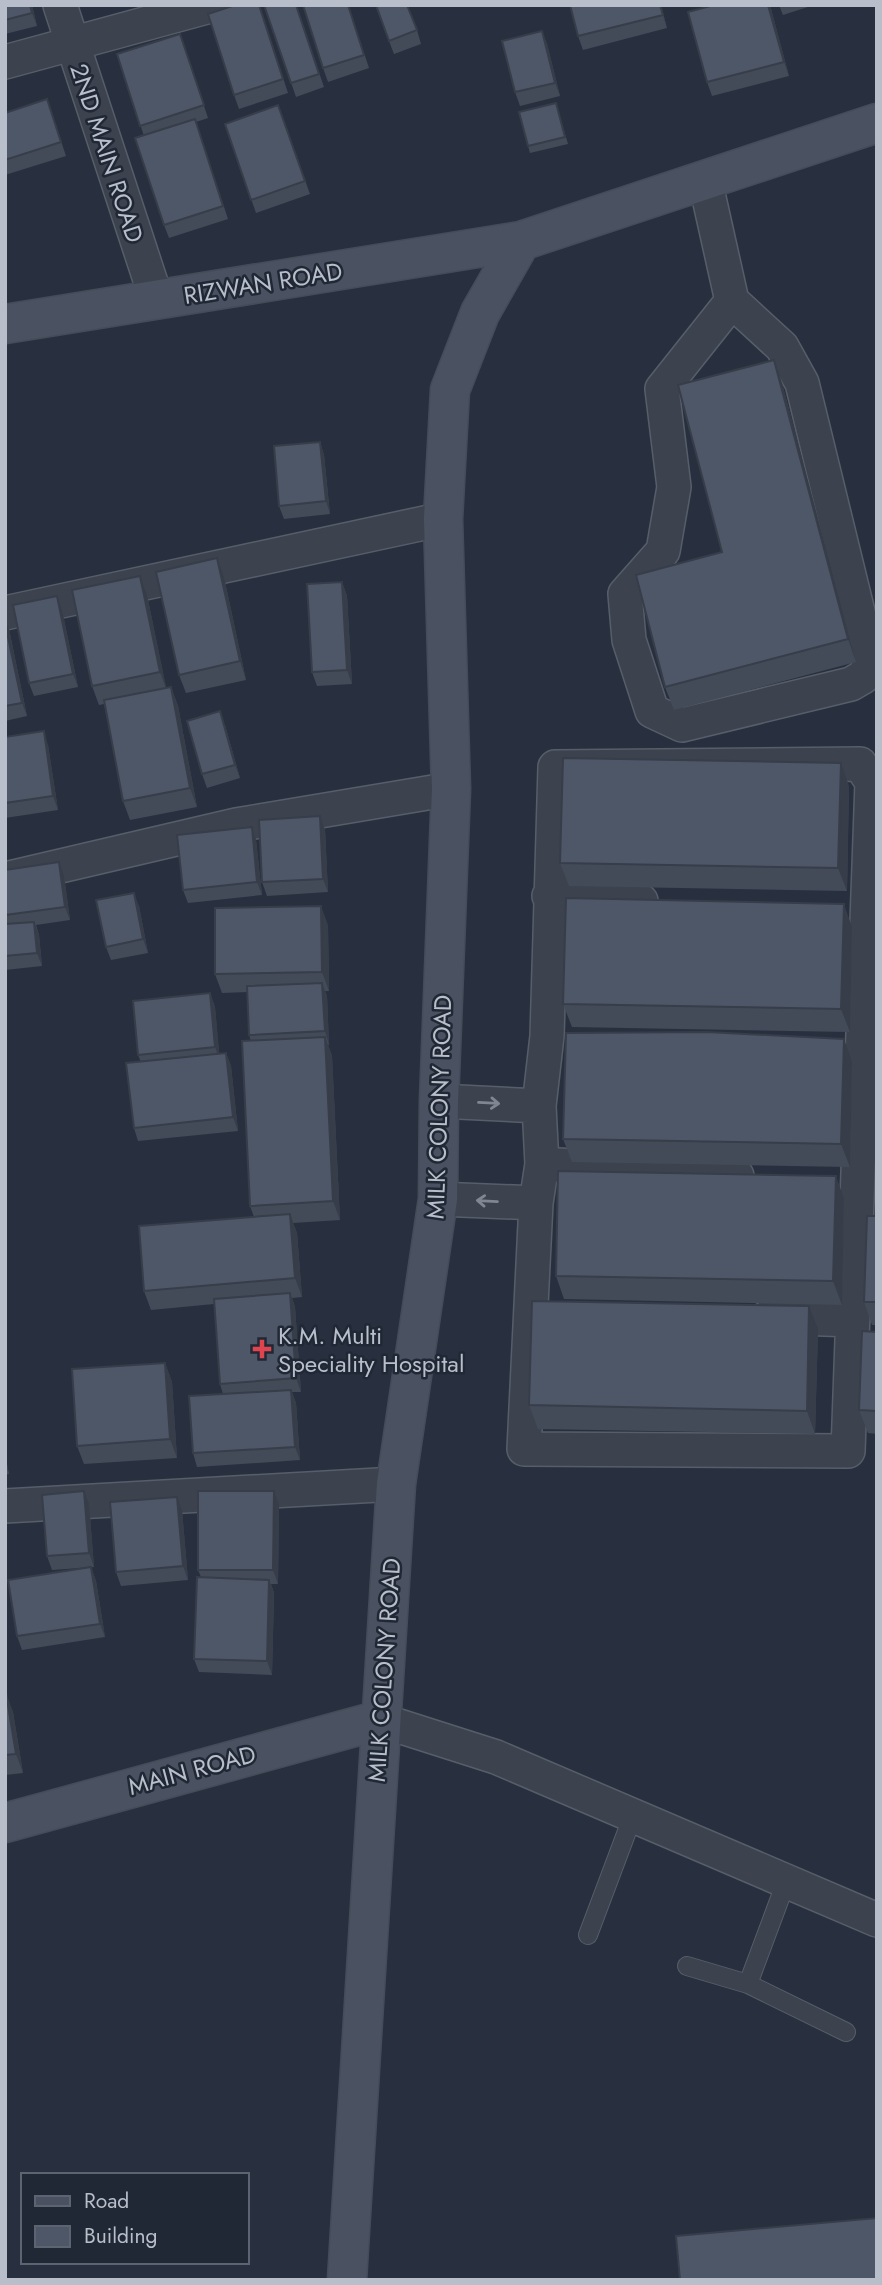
<svg xmlns="http://www.w3.org/2000/svg" width="882" height="2285" font-family="Jost,sans-serif">
<rect width="100%" height="100%" fill="#28303f"/>
<g fill="none" stroke-linecap="round" stroke-linejoin="round">
<defs>
<path id="lane" d="M588,1935l44,-117
M687,1966l61,18 98,48
M748,1984l38,-102"/>
<path id="street" d="M60,5l97,296
M5,62l209,-57
M705,180l27,121 50,46 20,36 69,282 -8,12 -12,7 -169,41 -30,-14 -23,-71 -4,-46 38,-43 11,-64 -12,-98 70,-88
M5,613l438,-94
M860,764l12,18 -24,669 -324,-2 12,-246 6,-39 -3,-58 8,-70 8,-269z
M5,879l231,-54 215,-36
M549,896l92,5
M439,1101l100,5
M542,1164l195,12
M438,1199l98,4
M768,1317l85,3
M5,1506l391,-22
M380,1720l116,37 381,163"/>
<path id="secondary" d="M5,324l516,-83 356,-118
M5,1823l375,-103
M347,2280l49,-796 42,-285 1,-98 12,-312 -8,-270 7,-129 30,-77 41,-72"/>
</defs>
<use href="#lane" stroke="#575e6a" stroke-width="20"/>
<use href="#street" stroke="#575e6a" stroke-width="36"/>
<use href="#secondary" stroke="#454c59" stroke-width="41"/>
<use href="#lane" stroke="#3c434f" stroke-width="18"/>
<use href="#street" stroke="#3c434f" stroke-width="33"/>
<use href="#secondary" stroke="#4a5262" stroke-width="38"/>
</g>
<path fill="#434b59" d="M5,5h27l5,21 -32,8z
M259,5l29,88 -49,16 -5,-14z
M264,5h32l28,82 -28,10z
M348,5l21,63 -41,14 -5,-14z
M375,5l42,25 4,14 -27,10z
M570,5h91l6,23 -84,22 -5,-14z
M714,5h56l19,71 -77,20 -5,-14z
M779,5h35l-31,10z
M542,31l5,13 13,52 -40,10 -5,-14z
M180,34l28,84 -12,4 32,97 -59,19 -5,-13 -20,-89 -27,-82z
M47,99l19,57 -61,19v-62z
M556,103l12,41 -38,9 -2,-7z
M278,105l32,89 -54,19 -31,-89z
M782,383l74,279 -182,48 -9,-23 57,-135z
M320,442l4,13 6,59 -46,5 -5,-13z
M140,576l7,19 19,93 5,-1 7,19 19,101 -67,13 -7,-19 -19,-97 -5,1 -7,-19z
M224,577l22,103 -60,13 -7,-18z
M342,582l5,14 5,88 -35,2 -5,-14z
M57,596l5,14 16,77 -44,9 -5,-13z
M5,620l4,9 18,87 -22,5z
M225,725l15,53 -33,10 -5,-14z
M5,737l43,8 10,65 -53,8z
M849,786l-2,105 -278,-5 -9,-23z
M320,816l5,14 3,62 -61,4 -5,-14z
M252,827l4,13 6,55 -74,8 -5,-13z
M5,870l59,6 6,44 -34,5 3,10 3,31 -37,4z
M139,906l9,47 -37,7 -5,-13z
M328,925l1,66h-4l2,5 2,49h-1l4,11 8,164 -47,3 4,10 5,64 -10,1 3,9 6,85h-9l4,11 4,57 -103,7 -4,-14 30,-59 -3,-10 -6,-80 -63,6 -7,-19 110,-74 -4,-11 1,-165 -2,-6 -1,-43 -26,1 -7,-19z
M852,927l-2,105 -278,-5 -9,-23z
M210,993l5,14 4,46h7l5,13 7,65 -100,10 -4,-13 7,-66 -3,-7z
M852,1062l-2,105 -278,-5 -9,-23z
M844,1199l-2,106 -278,-6 -8,-23z
M877,1216v109h-5l-8,-23z
M818,1329l-3,105 -277,-5 -9,-24z
M877,1332v102l-9,-1 -9,-23z
M165,1363l7,19 5,76 -93,6 -7,-18z
M5,1454l4,20 -4,1z
M274,1491l5,13 -1,80h-7l3,9 -2,82 -73,-3 -5,-13 7,-82 -3,-7z
M177,1497l5,13 6,70 -67,6 -5,-14z
M89,1504l5,63 -42,3 -5,-14z
M91,1567l5,14 9,56 -83,13 -5,-14z
M5,1694l8,18 10,61 -18,2z"/>
<path fill="#373d49" d="M30,5h2l5,21 -5,-13z
M660,5h1l6,23 -4,-13z
M768,5h2l19,71 -5,-14z
M542,31l5,13 13,52 -5,-13z
M774,360l8,23 74,279 -8,-23z
M320,442l4,13 6,59 -4,-13z
M217,558l7,19 22,103 -6,-19z
M140,576l7,19 20,96 -7,-19z
M342,582l5,14 5,88 -5,-14z
M57,596l5,14 16,77 -5,-13z
M5,620l4,9 18,87 -5,-13z
M171,687l7,19 19,101 -7,-19z
M220,711l5,14 15,53 -5,-13z
M44,731l4,14 10,65 -5,-14z
M841,763l8,23 -2,105 -9,-23z
M320,816l5,14 3,62 -5,-13z
M252,827l4,13 6,55 -5,-13z
M59,862l5,14 6,44 -5,-13z
M134,893l5,13 9,47 -5,-14z
M844,904l8,23 -2,105 -9,-23z
M321,906l7,19 1,66 -7,-19z
M34,922l5,13 3,31 -5,-13z
M322,983l5,13 2,49 -4,-14z
M210,993l5,14 5,53 -5,-13z
M325,1037l7,19 8,164 -7,-19z
M844,1039l8,23 -2,105 -9,-23z
M226,1053l5,13 7,65 -5,-14z
M836,1176l8,23 -2,106 -9,-24z
M290,1214l7,19 5,64 -7,-19z
M290,1293l5,14 6,85 -5,-14z
M809,1306l9,23 -3,105 -8,-23z
M165,1363l7,19 5,76 -7,-19z
M291,1390l5,13 4,57 -5,-13z
M5,1454l4,20 -4,-11z
M84,1491l5,13 5,63 -5,-14z
M274,1491l5,13 -1,80 -5,-14z
M177,1497l5,13 6,70 -5,-14z
M91,1567l5,14 9,56 -5,-13z
M269,1580l5,13 -2,82 -5,-14z
M6,1693l7,19 10,61 -7,-19z"/>
<path fill="#4e5768" stroke="#373d49" stroke-width="2" d="M5,5h25l2,8 -27,7z
M235,5h24l24,74 -49,16 -26,-81z
M264,5h32l23,69 -28,9z
M303,5h45l16,50 -41,13z
M376,5h31l10,25 -28,11z
M570,5h90l3,10 -85,21z
M714,5h54l16,57 -77,20 -19,-70z
M542,31l13,52 -40,9 -13,-51z
M180,34l24,71 -64,21 -23,-72z
M47,99l14,43 -56,18v-47z
M556,103l9,34 -37,9 -9,-34z
M278,105l27,76 -54,19 -26,-76z
M195,119l28,87 -59,19 -29,-87z
M774,360l74,279 -183,48 -29,-112 86,-23 -44,-167z
M320,442l6,59 -47,5 -5,-60z
M217,558l23,103 -61,14 -23,-103z
M140,576l20,96 -68,14 -20,-96z
M342,582l5,88 -35,2 -5,-88z
M57,596l16,78 -44,9 -16,-78z
M5,623l17,80 -17,3z
M171,687l19,101 -67,13 -19,-101z
M220,711l15,54 -33,9 -15,-53z
M44,731l9,65 -48,7v-66z
M563,758l278,5 -3,105 -278,-5z
M320,816l3,63 -61,3 -3,-62z
M252,827l5,55 -74,8 -6,-55z
M59,862l6,45 -60,8v-45z
M134,893l9,46 -37,8 -10,-47z
M566,898l278,6 -3,105 -278,-5z
M321,906l1,66 -107,2v-66z
M34,922l3,31 -32,3v-32z
M322,983l3,48 -76,4 -2,-49z
M210,993l5,54 -77,8 -5,-54z
M707,1032l137,7 -3,105 -278,-5 3,-106z
M325,1037l8,164 -83,5 -8,-165z
M226,1053l7,64 -99,11 -8,-65z
M558,1171l278,5 -3,105 -277,-5z
M290,1214l5,64 -151,13 -5,-65z
M867,1216h10v86h-13z
M290,1293l6,85 -76,6 -6,-85z
M532,1301l277,5 -2,105 -278,-6z
M862,1331l15,1v79l-18,-1z
M165,1363l5,76 -93,7 -5,-77z
M291,1390l4,57 -102,6 -4,-57z
M84,1491l5,62 -42,3 -5,-61z
M198,1491h76l-1,79h-75z
M177,1497l6,69 -67,6 -6,-70z
M91,1567l9,57 -83,12 -9,-56z
M197,1577l72,3 -2,81 -73,-2z
M6,1693l10,61 -11,1v-61z
M877,2218v62h-197l-4,-44z"/>
<defs><path id="oneway-shaft" d="M-6 0H5M1.5-3L5.5 0L1.5 3" fill="none" stroke-width="1.6" stroke-linecap="round" stroke-linejoin="round" transform="scale(1.75)"/></defs>
<g stroke="#808793">
<use href="#oneway-shaft" transform="translate(489 1103) rotate(3)"/>
<use href="#oneway-shaft" transform="translate(487 1201) rotate(-177)"/>
</g>
<path fill="#e0444e" stroke="#212835" stroke-width="2.5" d="M258.5 1338.5h7v7h7v7h-7v7h-7v-7h-7v-7h7z"/>
<g text-anchor="middle" dominant-baseline="central" stroke-width="5" stroke-linejoin="round" paint-order="stroke">
<g font-size="24" fill="#b8beca" stroke="#212835">
<text transform="translate(107 153) rotate(72)">2ND MAIN ROAD</text>
<text transform="translate(263 283) rotate(-9)">RIZWAN ROAD</text>
<text transform="translate(439 1107) rotate(-88)">MILK COLONY ROAD</text>
<text transform="translate(384 1670) rotate(-86)">MILK COLONY ROAD</text>
<text transform="translate(192 1770) rotate(-15)">MAIN ROAD</text>
</g>
<g font-size="24" fill="#b8beca" stroke="#212835" text-anchor="start">
<text x="278" y="1335">K.M. Multi<tspan x="278" dy="28">Speciality Hospital</tspan></text>
</g>
</g>
<rect width="882" height="2285" fill="none" stroke="#b8beca" stroke-width="14"/>
<rect x="21" y="2173" width="228" height="91" fill="#212835" stroke="#5d6471" stroke-width="2"/>
<rect x="35" y="2196" width="35" height="10" fill="#4a5262" stroke="#5d6471" stroke-width="2"/>
<text x="84" y="2208" font-size="21" fill="#b8beca">Road</text>
<rect x="35" y="2226" width="35" height="21" fill="#4e5768" stroke="#5d6471" stroke-width="2"/>
<text x="84" y="2243" font-size="21" fill="#b8beca">Building</text>
</svg>
